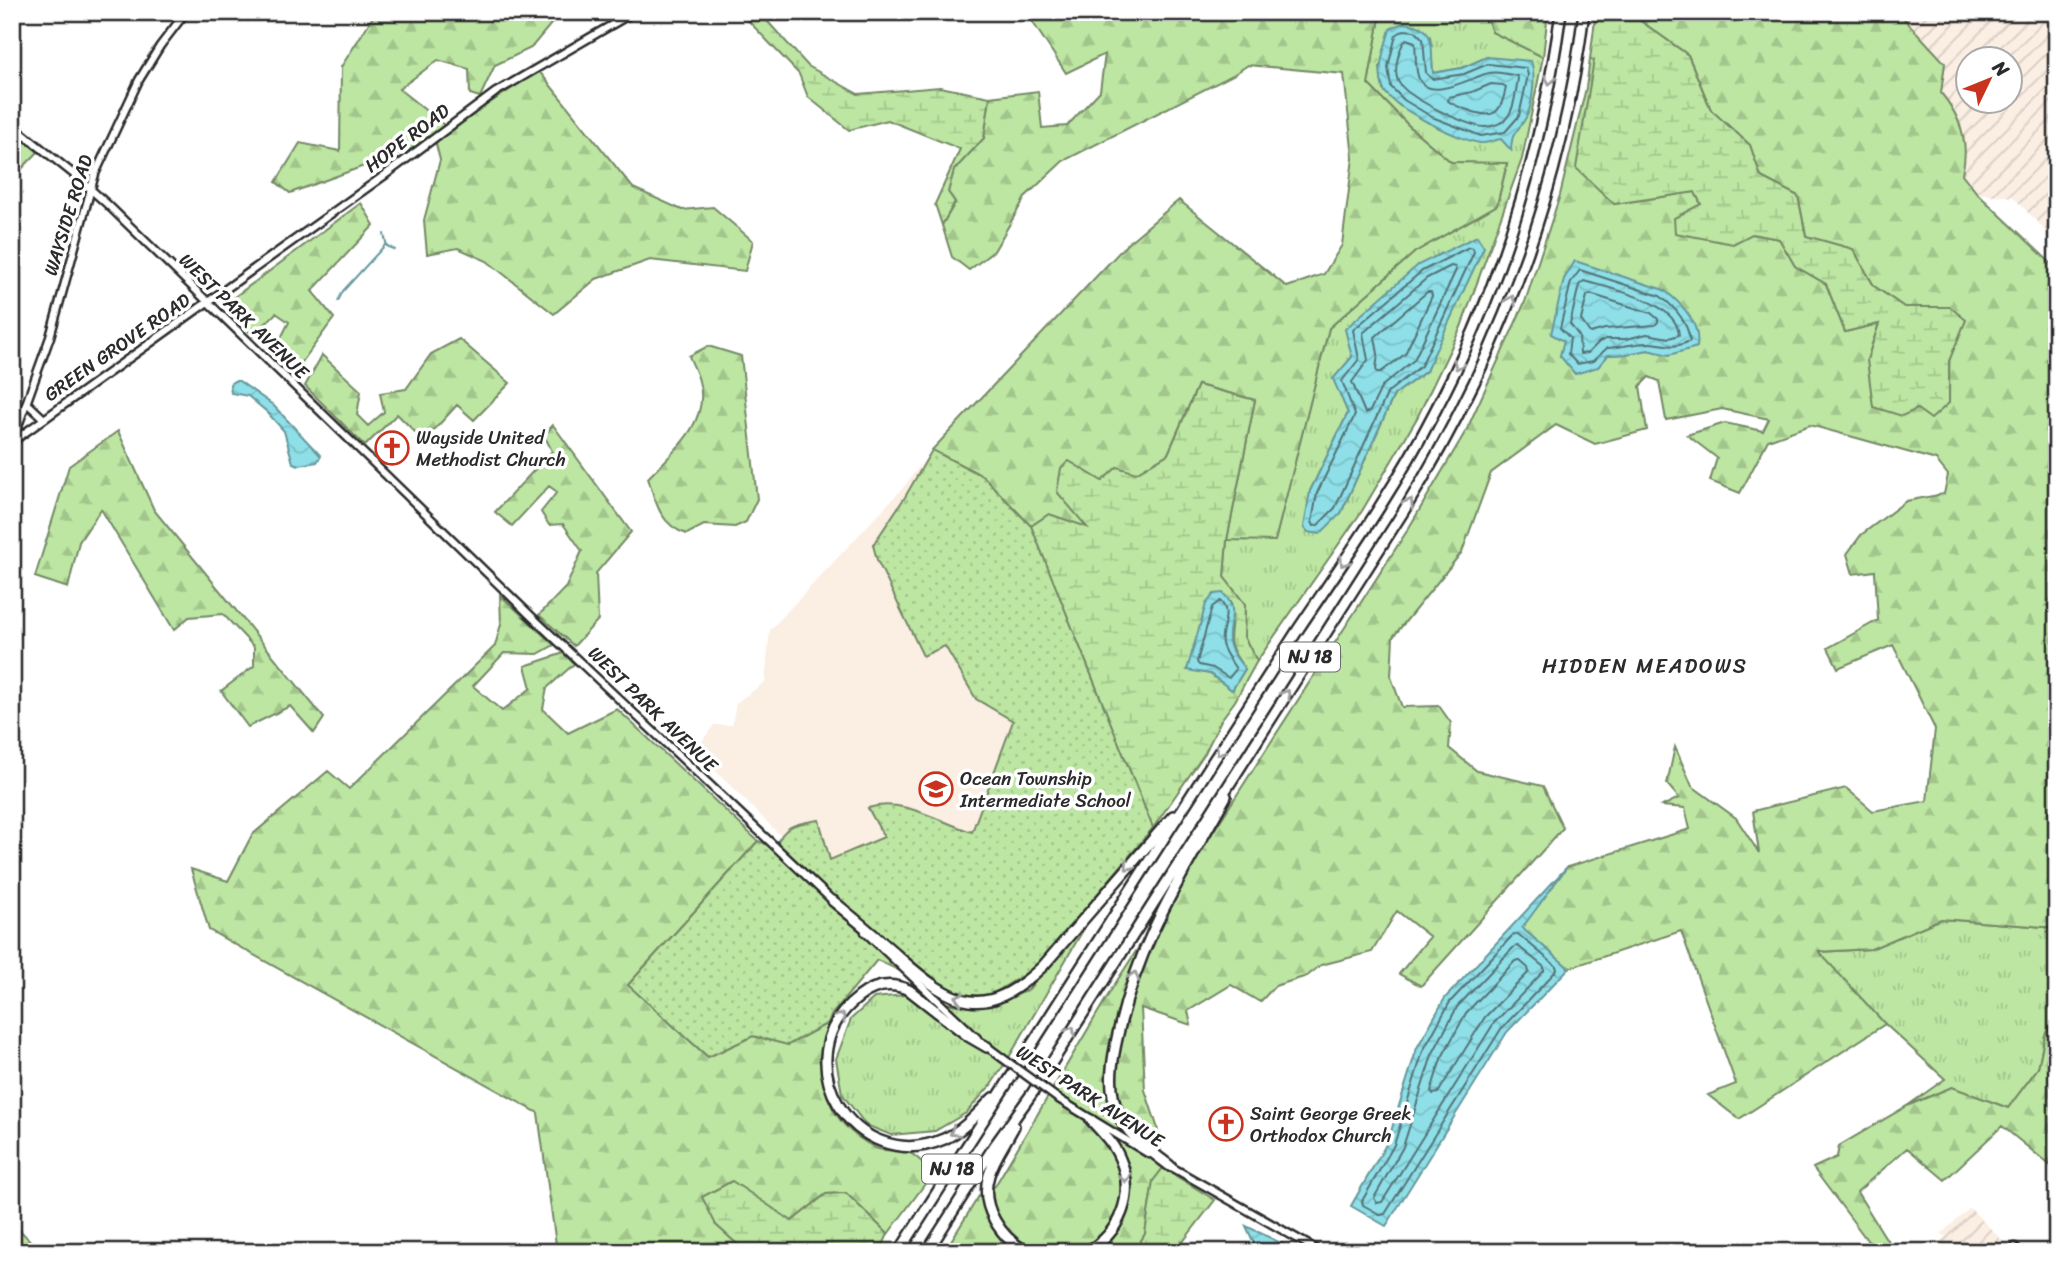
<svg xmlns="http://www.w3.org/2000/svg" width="2069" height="1264" font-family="Sriracha,sans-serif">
<defs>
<pattern id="industrial-furrows" width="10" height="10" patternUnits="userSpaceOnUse" patternTransform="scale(1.75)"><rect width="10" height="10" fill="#fbeee3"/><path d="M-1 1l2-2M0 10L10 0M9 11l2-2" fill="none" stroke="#d7ccc3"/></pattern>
<pattern id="grass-tufts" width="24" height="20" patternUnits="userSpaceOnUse" patternTransform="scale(1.75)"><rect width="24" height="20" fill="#bce6a2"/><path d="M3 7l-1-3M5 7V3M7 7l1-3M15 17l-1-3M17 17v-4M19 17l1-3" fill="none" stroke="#a2c58c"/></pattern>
<pattern id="forest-firs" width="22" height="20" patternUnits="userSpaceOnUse" patternTransform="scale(1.75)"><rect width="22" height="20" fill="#bce6a2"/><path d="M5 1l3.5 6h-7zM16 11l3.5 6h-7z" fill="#a2c58c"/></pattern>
<pattern id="wetland-marsh" width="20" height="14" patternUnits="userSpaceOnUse" patternTransform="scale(1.75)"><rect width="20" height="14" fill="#bce6a2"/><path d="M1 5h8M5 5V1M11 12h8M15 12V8" fill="none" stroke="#a2c58c"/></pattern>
<pattern id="park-dots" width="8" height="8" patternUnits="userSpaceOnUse" patternTransform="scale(1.75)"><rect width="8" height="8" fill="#bce6a2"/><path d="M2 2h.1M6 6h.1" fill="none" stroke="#a2c58c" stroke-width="1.8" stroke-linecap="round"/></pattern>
<pattern id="water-waves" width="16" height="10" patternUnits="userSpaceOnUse" patternTransform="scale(1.75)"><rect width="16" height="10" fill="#8edfe8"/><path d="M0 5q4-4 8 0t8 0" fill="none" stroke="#7bc0c7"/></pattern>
</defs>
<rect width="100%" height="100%" fill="#fff"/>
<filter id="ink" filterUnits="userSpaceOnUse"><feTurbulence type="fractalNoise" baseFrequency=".0143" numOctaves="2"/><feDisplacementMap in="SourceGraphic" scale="14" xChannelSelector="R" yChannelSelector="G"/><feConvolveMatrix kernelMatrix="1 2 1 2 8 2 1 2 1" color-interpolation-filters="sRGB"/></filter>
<g filter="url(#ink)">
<path fill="#fbeee3" d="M932,450l51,26 48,50 122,302 -118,140 -83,27 -75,-35 -45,54 -4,9 -70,-182 17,6 5,-12 -85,-84 19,-26h18l4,-22 29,-21 5,-52 132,-141z"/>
<path fill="url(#industrial-furrows)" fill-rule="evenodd" d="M1898,12h159v236l-13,-19 -31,-32 -36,-4 -15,-20 -7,-63 -14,-16 4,-31zM1968,60h42v42h-42z
M1970,1208l44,44h-84l16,-16 -5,-2z"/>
<path fill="url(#grass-tufts)" stroke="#748866" stroke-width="2" fill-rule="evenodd" d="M1381,12h104l7,20 51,25 -21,102 -61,168 -44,91 -55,93 -105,150 -13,-24 1,-33 -21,-27 3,-37h48l54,-212 86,-76 82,-47 10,-41 -56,-2 -40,-34 -43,-44zM1430,37l3,36 29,-5 25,-11 24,92 -10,-10 -101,-33 -17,-16 -3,-24zM1352,357l74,14 -32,24 -53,118 -31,-22 38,-78 -14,-34z
M1941,919l116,9v86l-12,21 -7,33 -30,40 -56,-21 -45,19 38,-27 -60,-55 -67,-72 53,-3z
M1089,920l-78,134 -20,31 -25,28 -31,18 -44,4 -25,-10 -24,-31 -6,-35 15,-40 23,-21 30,-3 53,10h39l32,-15z"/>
<path fill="url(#forest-firs)" stroke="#748866" stroke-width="2" fill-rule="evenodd" d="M376,12h185l-30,36 -36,17 -15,32 -10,-3 -1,-25 -31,-9 -39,29 50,40 90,-58 94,117 49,22 31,-3 40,34 -8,30 -95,-11 -54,19 -42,35 -67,-53 -29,-13 -31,6 -3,-34 16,-60 -5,-20 -145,53 -14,-11 24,-39 40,8 1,-84z
M1026,12h355l-13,72 43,44 40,34 56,1 -10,42 -82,47 -86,76 -54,213 -48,-1 28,-140 -57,-15 -30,69 -32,19 -48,55 -39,-14 -18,12 -48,-50 -51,-26 196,-207 51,-43 108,87 37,-13 18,-29 11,-87 -9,-84 -96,-9 -15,10 -170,86 -37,35 -32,55 -25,19 -17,-13 -10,-32 13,-22 -7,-11 6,-22 30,-32 6,-41 48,-6 4,37 25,-2 33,-35 5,-37 -39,19z
M1485,12h63l-5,45 -51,-25z
M1628,12h270l47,51 -4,30c20,24 29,50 21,81l15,19 80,76v659l-116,-9 -70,30 -52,3 66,72 -146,95 -31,-24 28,-11 -55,-153 -112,37 -48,-40 46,-61 123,-38 -5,-21 -23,-2 17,-8 -12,-14 8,-37 17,39 44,32 23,35 -6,-42 93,-23 27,23 54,-10 8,-72 -42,-84 -55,23 -10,-20 50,-28 -3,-49 -22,3 -6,-20 14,-19 45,-34 38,-7 4,-19 -12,-15 -126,-35 -42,15 -28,53 -30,-12 7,-23 -30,-23 38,-12 38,8 6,-12 -47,-10 -56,11 -7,-39 -10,-4 -9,9 7,44 -52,14 -39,-19 -65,48 -29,79 -69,85 -2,40 11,30 37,-1 12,17 -2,25 28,23 66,15 20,42 -142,158 -22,-12 31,-37 -33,-26 -25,41 -51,13 -14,11 -32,10 -15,16 -29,-17 -43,26 3,14 -50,-17 4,82 12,36 6,42 -10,14 -8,52 -11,18h-190l35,-56 16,-10 118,-199 294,-456 60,-102 58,-127 35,-107 26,-107 4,-29 4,1 20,144 81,-12 6,12 51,30 28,5 15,27 31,18 19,48 34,-9 -12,37 50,49 32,-6 1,-96h-46l-30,-21 -21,-37 -47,-13 -8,-40 -37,-19 -11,-32 -39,-35 -23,-55zM1564,341l133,6 -28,7 -21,-4 -21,4 -19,1 -10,12 -38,-11z
M12,131l26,21 -26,27 2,-26z
M361,203l13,22 -62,66 22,27 -40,55 -20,-21 15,-30 -13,-9 -23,23 -28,-32z
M459,339l51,44 -36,37 -17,-15 -33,36 -27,-27 -32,32 -60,-60 17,-31 39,36 -4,24 11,11 16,-14 -4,-19 26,-4 25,-35z
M708,346l33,10 16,143 -11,23 -11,5 -31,-2 -17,9c-26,-8 -32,-32 -39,-56 25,-26 63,-56 51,-97 -2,-9 -7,-17 -10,-25z
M553,425l78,107 -35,41 2,47 -24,26 -35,-31 27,-28 16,-36 -19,-27 -14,1 -8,-13 16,-20 -8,-6 -37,40 -17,-14 57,-61 -8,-16z
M118,431l36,79 170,208 -10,15 -24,-27 -42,21 -27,-36 33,-25v-19l-31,-33 -34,3 -15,13 -73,-121 -22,33 -11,46 -33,-11 34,-111z
M500,595l54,50 -16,9 -34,-1 -31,33 29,25 29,-23 -6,-22 39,-13 10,11 -27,24 -4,21 25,24 49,-24 141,132 -130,144 80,72 45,-21 35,9 40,-22c-9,56 -8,96 48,125 10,5 22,0 32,4 9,3 18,15 25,21l-45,61 -42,-41 -20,1 -34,27 -76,4 30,27h-189l-19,-139 -329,-183 -18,-61 37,12 24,-46 76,-64 21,18 146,-143 6,-22z
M2057,1014v157l-55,-45 -57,54 -38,-32 -50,44 30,48 13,12h-24l-63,-84 24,-11 2,-11 68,-40 45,-19 56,21 30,-40 7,-33z
M12,1222l29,30h-29z"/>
<path fill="url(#wetland-marsh)" stroke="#748866" stroke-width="2" fill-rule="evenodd" d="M740,12h19l49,54 50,28 82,-7 50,10 -6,41 -30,32 -6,22 7,10 -13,23 -7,-21 25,-55 -72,-29 -39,10 -41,-33 -9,-23z
M1596,12h32l60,43 23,55 39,35 11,32 37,19 8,40 47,13 21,37 30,21h46l16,13 -17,41v42l-18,16 -14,-10 -15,7 -29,-9 -6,-47 12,-36 -34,8 -19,-48 -31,-18 -16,-27 -27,-5 -19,10 -58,-11 -1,-15 27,-14 -6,-12 -81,12 -38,-36 18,-108 -4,-1z
M1198,385l57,15 -28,140 -3,37 21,27 -1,33 13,24 -22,40 -14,19 -16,33 -52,75 -122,-302 18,-12 38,13 -30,-35 4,-24 8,-7 33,20 15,-14 19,6 32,-19zM1231,602c5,35 -12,33 14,67l-13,21 -22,-16 -23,-5z
M1163,1168l52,32 -40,52h-41l11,-18 8,-53z
M732,1181l60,40 34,-27 20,-1 42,41 -8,18h-134l-30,-27 -14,-28z"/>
<path fill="url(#park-dots)" stroke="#748866" stroke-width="2" d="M932,450l51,26 48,50 122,302 -118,140 -46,28 -37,-1 -75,-35 -45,54 -4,9 -40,22 -35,-9 -45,21 -80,-72 130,-144 17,6c10,-23 20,-23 44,-27l11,40 54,-23 -16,-29c35,-11 71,14 104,24l41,-111 -37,-22 -31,-53 -22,10 -46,-96 -4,-15 32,-48z"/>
<path fill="url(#water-waves)" stroke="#66979c" stroke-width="2" d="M1402,23c36,2 28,22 31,50l29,-5 25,-11 44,4c5,14 2,47 -7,60 -9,13 -12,11 -13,29l-10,-11c-6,1 -15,5 -21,4 -21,-3 -90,-36 -97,-55 -7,-20 2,-40 7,-59z
M1477,236l7,11 -58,124 -32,24 -53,118 -21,21 -12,-2 -4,-5 6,-36 38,-78 -15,-34 19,-22 -7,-28 73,-64z
M1575,261l89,29c17,13 37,33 33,57l-28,8 -21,-5 -21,4 -19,1 -10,12 -23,7 -15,-18 4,-15 -13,-7 13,-55z
M234,381h5l34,24 48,51 -4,6 -18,3 -6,-2 -9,-32 -17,-19 -19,-16 -17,-3 -1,-9z
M1223,593c18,19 4,26 6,47 0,10 10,21 16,29l-13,21 -22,-16 -23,-4 19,-66 8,-10z
M1567,867l-45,61 47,40 -62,64 -121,194 -35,-20 37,-65 29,-93 28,-50z
M1246,1226l53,26h-41z"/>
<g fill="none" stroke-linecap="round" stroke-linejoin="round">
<path stroke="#537377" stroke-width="2" d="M1404,30l11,1 8,8 3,34 6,6 32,-5 24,-10 38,4 2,7 -9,41 -14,16 -24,4 -49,-19 -28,-17 -13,-13 -3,-20 8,-32z
M1406,39l9,3c1,11 0,24 3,34 9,29 55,0 71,-3 8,-2 20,1 28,3l1,3c-3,14 -3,37 -18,44 -3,2 -12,4 -16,4 -16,0 -80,-31 -86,-46 -5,-11 1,-33 8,-42z
M1491,84l12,1 3,2c-5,27 -12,33 -38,23 -7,-2 -14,-5 -20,-9l1,-4 23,-5z
M1469,247l4,1 1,4 -53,114 -33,26 -53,116 -17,17 -4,1 -2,-4 5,-29 38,-78 -13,-34 17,-22 -6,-29 69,-59z
M1451,266l4,1 1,3 -42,90 -32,26 -12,25 -5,2 -13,-31 16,-22 -5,-27 64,-55z
M1580,270l80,26c16,12 28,26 30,45 -22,10 -24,1 -44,2 -13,1 -26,4 -39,5l-14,13 -16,3 -9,-10 2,-16 -10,-10 11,-46z
M1584,281c27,8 93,20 95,54l-10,3 -22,-4 -21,5h-20l-7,3 -11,11 -8,1 -1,-18 -9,-12 9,-39z
M1427,292h4l1,4 -27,58 -24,18h-4l-1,-3 2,-15 -3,-17z
M1590,294l61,19 7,6v3l-3,3 -50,4 -15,4 -9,-13 6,-24z
M1220,601c13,12 -1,28 2,43 2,9 9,17 14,25l-7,9 -16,-10 -14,-3 -2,-3 15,-55z
M1518,934l38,32 1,4 -56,59 -116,185 -4,1 -18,-10 -1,-4 32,-56 29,-94 27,-49 63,-67z
M1518,946l26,21v4l-50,52 -112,179 -5,1 -3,-5 29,-51 29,-92 25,-48 57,-60z
M1519,960l9,8 1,4 -44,45 -47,76 -5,1 -2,-3 10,-32 25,-46 49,-52z"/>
<path stroke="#66979c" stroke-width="2" d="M384,234l3,12 8,4
M338,301l5,-10 43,-47"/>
<defs>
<path id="minor" d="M12,125l64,51 31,28 424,412 304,287
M27,403l17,16
M13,440l37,-103 45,-163 44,-94 21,-34 26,-34
M12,442l373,-267 111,-83 138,-80
M865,932l112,106
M985,1045l16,12
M1057,1098l92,56
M1168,1165l153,87
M2011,1252l4,-5 5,5"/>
<path id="highway" d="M833,901c23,19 45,37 67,57 54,48 84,64 143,8l130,-150
M987,1047l-19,-11 -59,-46c-18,-8 -35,-5 -50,7 -78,59 -5,181 85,142 20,-9 34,-26 49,-41
M1014,1126c-8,16 -20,32 -25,49 -10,31 12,64 39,77
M1170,1166c-19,-15 -43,-30 -52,-53 -11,-26 -6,-53 0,-79 20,-92 63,-157 108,-238
M899,1252c105,-162 207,-325 311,-486 30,-46 59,-92 89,-138 48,-71 97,-141 136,-217 66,-124 107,-260 126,-399
M927,1252l68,-107 38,-53 370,-580c94,-152 159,-321 181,-500
M1086,1252c34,-18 50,-57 34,-93 -6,-15 -18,-27 -29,-39"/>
</defs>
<use href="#minor" stroke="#2b2b2b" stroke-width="11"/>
<use href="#highway" stroke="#2b2b2b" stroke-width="14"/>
<use href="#minor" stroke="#fff" stroke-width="6"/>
<use href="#highway" stroke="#fff" stroke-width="9"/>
<defs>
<path id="minor-bridge" d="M1001,1057l56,41"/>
</defs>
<use href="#minor-bridge" stroke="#2b2b2b" stroke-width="11" stroke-linecap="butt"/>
<use href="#minor-bridge" stroke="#fff" stroke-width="6"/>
</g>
<defs><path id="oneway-chevron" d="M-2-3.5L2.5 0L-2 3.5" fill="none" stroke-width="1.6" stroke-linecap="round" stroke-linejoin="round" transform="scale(1.75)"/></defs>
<g stroke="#a0a0a0">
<use href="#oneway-chevron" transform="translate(1550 80) rotate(101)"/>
<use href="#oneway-chevron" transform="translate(1511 300) rotate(-68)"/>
<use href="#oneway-chevron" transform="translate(1458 365) rotate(115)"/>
<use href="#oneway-chevron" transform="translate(1409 503) rotate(-58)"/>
<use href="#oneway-chevron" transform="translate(1344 562) rotate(123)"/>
<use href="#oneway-chevron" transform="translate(1286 694) rotate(-57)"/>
<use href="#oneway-chevron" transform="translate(1220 751) rotate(123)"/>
<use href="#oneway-chevron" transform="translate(1129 866) rotate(131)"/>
<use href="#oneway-chevron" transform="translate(1134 976) rotate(-72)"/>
<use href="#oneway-chevron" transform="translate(959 998) rotate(-165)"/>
<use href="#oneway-chevron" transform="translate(841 1017) rotate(-56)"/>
<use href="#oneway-chevron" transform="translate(1071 1031) rotate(-58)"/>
<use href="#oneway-chevron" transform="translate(954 1132) rotate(148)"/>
<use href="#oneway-chevron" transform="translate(1125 1178) rotate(81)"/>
</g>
</g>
<defs>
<symbol id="church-ring" viewBox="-11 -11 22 22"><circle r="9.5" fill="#fff" stroke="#c8321e" stroke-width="1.5"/><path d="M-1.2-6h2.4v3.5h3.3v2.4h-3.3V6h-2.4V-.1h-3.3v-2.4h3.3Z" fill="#c8321e"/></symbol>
<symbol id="school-ring" viewBox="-11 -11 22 22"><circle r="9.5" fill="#fff" stroke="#c8321e" stroke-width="1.5"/><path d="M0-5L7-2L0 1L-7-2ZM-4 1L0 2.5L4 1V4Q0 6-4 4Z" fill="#c8321e"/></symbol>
</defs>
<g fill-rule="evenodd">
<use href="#church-ring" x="373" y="429" width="38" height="38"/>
<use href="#school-ring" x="917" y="770" width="38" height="38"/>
<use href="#church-ring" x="1207" y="1105" width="38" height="38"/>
</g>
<g text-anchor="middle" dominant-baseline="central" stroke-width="7" stroke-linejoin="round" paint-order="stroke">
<g fill="#fff" stroke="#6b6b6b" stroke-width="2">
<rect x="1280" y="642.5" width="60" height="29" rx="5"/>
<rect x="922" y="1154.5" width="60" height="29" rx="5"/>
</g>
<g font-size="18" font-weight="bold" fill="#2b2b2b">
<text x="1310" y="657">NJ 18</text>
<text x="952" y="1169">NJ 18</text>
</g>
<g font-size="19" fill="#2b2b2b" stroke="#fff">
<text transform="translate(407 138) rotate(-37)">HOPE ROAD</text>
<text transform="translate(68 215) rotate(-73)">WAYSIDE ROAD</text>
<text transform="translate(244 316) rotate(44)">WEST PARK AVENUE</text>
<text transform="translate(117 347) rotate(-35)">GREEN GROVE ROAD</text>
<text transform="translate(653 709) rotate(44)">WEST PARK AVENUE</text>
<text transform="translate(1090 1096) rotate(33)">WEST PARK AVENUE</text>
</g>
<g font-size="19" fill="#2b2b2b" stroke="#fff" text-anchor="start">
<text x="416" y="437">Wayside United<tspan x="416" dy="22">Methodist Church</tspan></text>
<text x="960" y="778">Ocean Township<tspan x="960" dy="22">Intermediate School</tspan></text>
<text x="1250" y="1113">Saint George Greek<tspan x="1250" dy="22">Orthodox Church</tspan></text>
</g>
<g font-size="21" letter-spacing="2" fill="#2b2b2b" stroke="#fff">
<text x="1645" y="666">HIDDEN MEADOWS</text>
</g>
</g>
<rect width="2069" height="1264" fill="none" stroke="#fff" stroke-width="42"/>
<rect x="21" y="21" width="2027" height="1222" fill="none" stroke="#2b2b2b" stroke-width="2.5" filter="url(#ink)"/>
<g transform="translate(1989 80) rotate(47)"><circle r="33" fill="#ffffff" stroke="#aaaaaa" stroke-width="2"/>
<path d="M0-5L12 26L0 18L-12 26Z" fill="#c8321e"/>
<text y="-10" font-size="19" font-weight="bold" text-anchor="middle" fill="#2b2b2b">N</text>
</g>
</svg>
